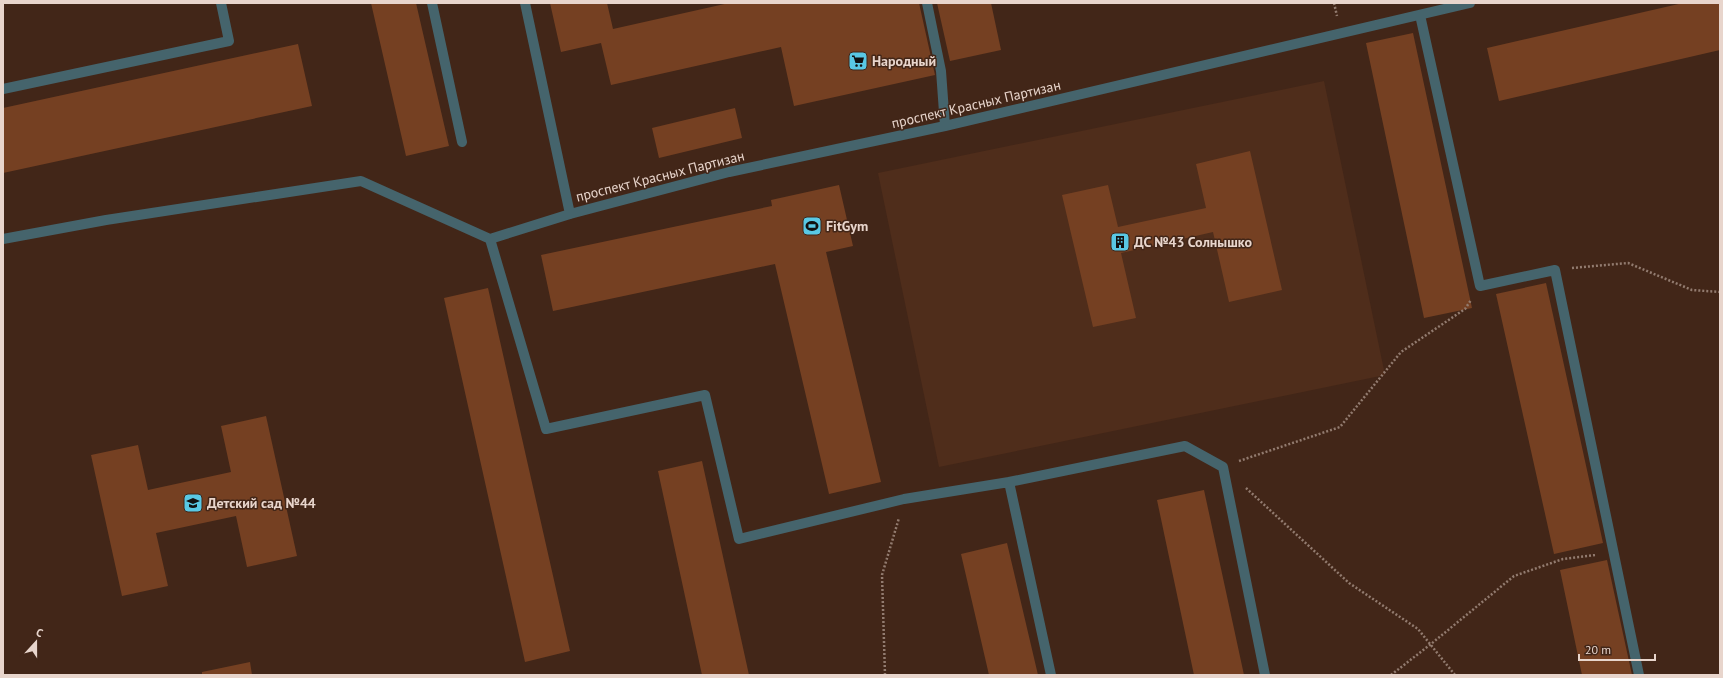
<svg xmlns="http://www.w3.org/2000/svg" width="1723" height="678" font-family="'PT Sans',sans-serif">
<rect width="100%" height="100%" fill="#422618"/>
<path fill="#4f2d1b" d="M1324,81l61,294 -446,92 -61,-294z"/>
<path fill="#754022" d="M371,3h45l33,143 -43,10z
M550,3h57l6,26 116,-26h190l16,72 -141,31 -13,-59 -170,38 -10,-42 -40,9z
M937,3h54l10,47 -51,11z
M1683,3h37v47l-221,51 -12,-53z
M1413,33l59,275 -48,10 -58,-275z
M298,44l14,62 -309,67v-65z
M735,108l7,30 -83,20 -7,-30z
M1250,151l32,139 -53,12 -16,-70 -92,21 15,65 -43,9 -31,-132 46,-10 10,42 88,-19 -10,-44z
M839,185l14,61 -27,6 55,230 -52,12 -54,-230 -222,47 -12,-56 231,-49 -1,-6z
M1546,283l57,260 -49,11 -58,-260z
M488,288l82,363 -45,11 -81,-364z
M266,416l31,140 -50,11 -11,-51 -80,17 12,53 -46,10 -31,-141 47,-10 10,45 83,-18 -10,-46z
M702,461l47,214h-47l-44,-204z
M1204,490l40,185h-50l-37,-175z
M1007,543l31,132h-49l-28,-121z
M1607,560l25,115h-50l-22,-105z
M250,662l2,13h-50v-3z"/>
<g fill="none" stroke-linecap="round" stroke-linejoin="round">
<path stroke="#927b6f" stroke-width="2.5" stroke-dasharray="2 2" stroke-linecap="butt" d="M1334,3l3,13
M1572,268l56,-5 64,27 28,2
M1239,461l101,-34 61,-75 64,-43 6,-9
M1246,488l103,95 69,46 37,46
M885,675l-3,-100 17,-57
M1391,675l40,-31 83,-68 49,-17 33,-4"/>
<path stroke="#45646c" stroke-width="10" d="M432,3l30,139
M525,3l45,211
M927,3l14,68 4,55
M1420,15l60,271 75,-16 84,405
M3,89l226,-48 -8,-38
M3,239l103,-19 255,-39 129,58 56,190 159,-34 34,144 165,-40 105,-17 176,-36 38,21 42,208
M490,239l80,-25 159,-42 216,-46 525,-123
M1009,482l42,193"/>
</g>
<defs>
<symbol id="supermarket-square" viewBox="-11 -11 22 22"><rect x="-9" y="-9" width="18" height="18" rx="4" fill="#59c8e4" stroke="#422618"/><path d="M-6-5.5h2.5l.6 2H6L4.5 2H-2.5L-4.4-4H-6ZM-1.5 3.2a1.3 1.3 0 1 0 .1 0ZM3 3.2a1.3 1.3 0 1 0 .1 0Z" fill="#111"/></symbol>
<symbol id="stadium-square" viewBox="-11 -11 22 22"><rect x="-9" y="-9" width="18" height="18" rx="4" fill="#59c8e4" stroke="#422618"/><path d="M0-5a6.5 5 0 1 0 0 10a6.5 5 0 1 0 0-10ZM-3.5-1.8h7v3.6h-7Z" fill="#111"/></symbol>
<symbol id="building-square" viewBox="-11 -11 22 22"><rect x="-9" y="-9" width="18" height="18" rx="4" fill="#59c8e4" stroke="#422618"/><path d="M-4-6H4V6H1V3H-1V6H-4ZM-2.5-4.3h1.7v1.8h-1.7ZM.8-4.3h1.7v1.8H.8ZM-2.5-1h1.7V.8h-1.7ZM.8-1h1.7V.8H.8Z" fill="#111"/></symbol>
<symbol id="school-square" viewBox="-11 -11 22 22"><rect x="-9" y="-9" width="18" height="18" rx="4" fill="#59c8e4" stroke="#422618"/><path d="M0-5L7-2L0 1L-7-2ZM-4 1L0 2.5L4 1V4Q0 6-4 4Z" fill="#111"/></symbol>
</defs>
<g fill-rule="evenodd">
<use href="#supermarket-square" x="847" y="50" width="22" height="22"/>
<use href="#stadium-square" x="801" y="215" width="22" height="22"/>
<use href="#building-square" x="1109" y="231" width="22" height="22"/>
<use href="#school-square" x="182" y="492" width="22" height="22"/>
</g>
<g text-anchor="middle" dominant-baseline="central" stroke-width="3" stroke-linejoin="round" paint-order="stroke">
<g font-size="14" font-weight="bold" fill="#e8d5cc" stroke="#422618" text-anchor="start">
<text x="872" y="61">Народный</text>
<text x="826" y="226">FitGym</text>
<text x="1134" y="242">ДС №43 Солнышко</text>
<text x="207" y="503">Детский сад №44</text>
</g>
<g font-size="14" fill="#e8d5cc" stroke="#422618">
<text transform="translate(976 104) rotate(-13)">проспект Красных Партизан</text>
<text transform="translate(660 176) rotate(-14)">проспект Красных Партизан</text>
</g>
</g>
<rect width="1723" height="678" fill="none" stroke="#e8d5cc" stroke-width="8"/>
<g transform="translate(36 642) rotate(21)" stroke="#422618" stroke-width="3" paint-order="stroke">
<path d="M0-3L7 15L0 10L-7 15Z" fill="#e8d5cc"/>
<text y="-6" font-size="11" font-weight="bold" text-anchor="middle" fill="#e8d5cc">С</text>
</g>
<path d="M1579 654v6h76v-6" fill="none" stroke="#e8d5cc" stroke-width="2"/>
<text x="1585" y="654" font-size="12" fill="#e8d5cc" stroke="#422618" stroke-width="3" paint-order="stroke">20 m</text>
</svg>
